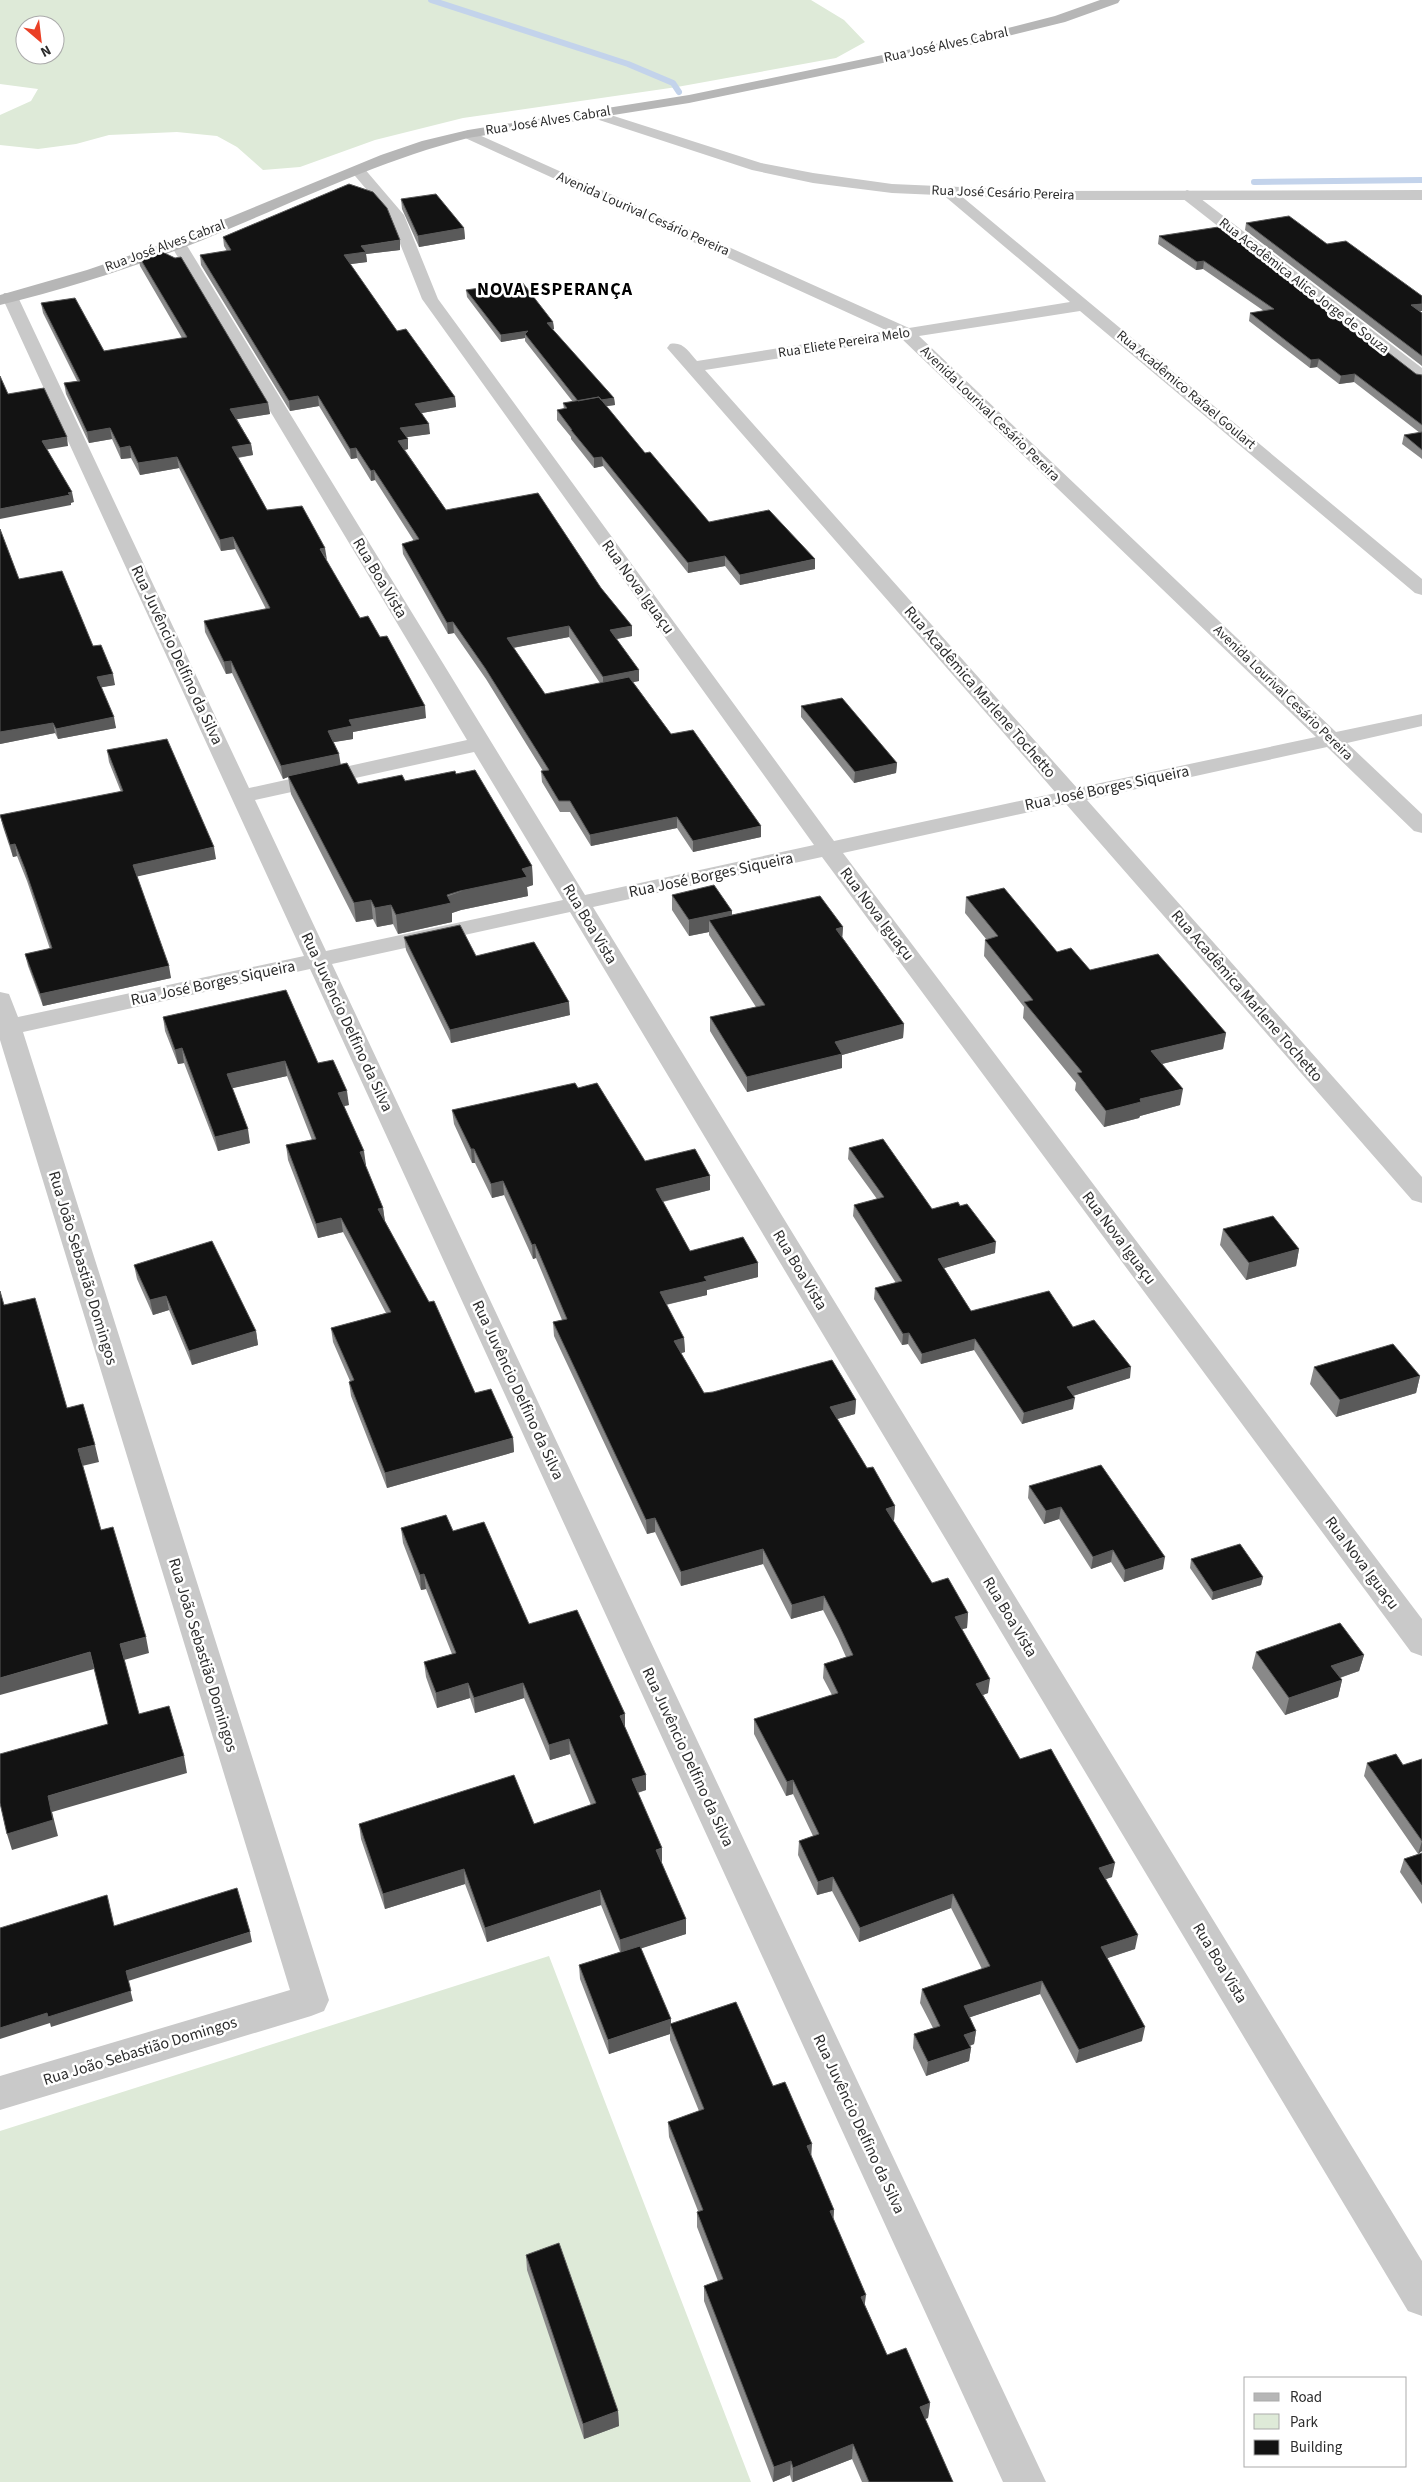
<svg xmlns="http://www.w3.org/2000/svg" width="1422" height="2482" font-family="'Source Sans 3',sans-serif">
<rect width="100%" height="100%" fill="#fff"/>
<path fill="#deead8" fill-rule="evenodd" d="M0,0h811l33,20 21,22 -29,16 -159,29 -214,31 -88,22 -75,27 -37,3 -26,-23 -20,-11 -40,-4 -68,3 -33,9 -38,5 -38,-4v-30l31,-14 7,-12 -38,-5zM25,25h30v30h-30z
M549,1956l202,526h-751v-351z"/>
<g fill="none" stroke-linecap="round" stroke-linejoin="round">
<path stroke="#c3d3eb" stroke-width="6" d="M431,0l197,64 45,19 6,9
M1254,182l168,-2"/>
<path fill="#c9c9c9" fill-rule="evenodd" d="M468,130l441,198 161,-26 -129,-109 8,-5 5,2 468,389v16l-7,-2 -335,-282 -161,25 417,396 86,-18v12l-75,17 75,71v19l-8,-2 -87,-84 -240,53 335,377v26l-10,-3 -346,-396 -223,49 579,766v37l-11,-4 -589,-795 -229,50 829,1354v55l-14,-5 -838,-1399 -238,52 714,1518h-43l-693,-1513 -287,63 306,968 -5,11 -13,5 -311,94v-34l290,-86 -290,-950v-48l9,2 9,23 286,-61 -302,-659 2,-4h12l2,4 231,491 218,-48 -297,-496 8,-5 8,5 399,651 229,-50 -392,-546 -33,-83 -39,-46 8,-5 5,2 41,48 34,84 396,542 222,-48 -389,-445 3,-4c13,-3 19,8 27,17l191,-30 -425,-194 -2,-3zM902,339l414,398 -239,51 -372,-418zM474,752l89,148 -237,51 -71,-151z
M1187,190l5,2 230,176v14l-6,-1 -234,-183 -3,-3z"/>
<path fill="#c9c9c9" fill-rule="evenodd" d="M595,110l166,53 52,10 79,11 160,7 370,-1v10h-370l-160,-7 -79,-10 -61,-13 -162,-53 -2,-3 2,-3z"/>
<path fill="#b6b6b6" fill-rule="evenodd" d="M1100,0h20l-2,3 -53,19 -81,20 -295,61 -221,35c-98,25 -189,72 -283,109 -60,23 -123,43 -185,58v-10l87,-25 85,-29 209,-86 41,-14 46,-11 221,-35 295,-61 71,-18z"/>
</g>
<path fill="#898989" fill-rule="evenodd" d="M401,199l63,29 1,11 -46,8 -17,-38z
M1246,223l176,90v53l-177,-136z
M1159,236l257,138 6,1v84l-20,-15 2,-9 16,-2 -66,-51 -15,2 -22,-17 -7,1 -61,-47 1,-8 14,-2 -61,-42 -7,1 -38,-26z
M223,237l177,13 -34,4 1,8 -17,2 47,67 58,66 1,10 -34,6 8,21 -24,3 2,12 -3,1 41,60 155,78 31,38v10l-15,3 22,42 -6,1 38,52 90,92v11l-68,15 -16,-24 -86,18 -21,-34h-10l-18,-30 -1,-11h2l-57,-92 -32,-46 -6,1 -45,-80 -1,-10 12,-3 -39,-61 -4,1 -14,-23 -6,1 -32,-53 -29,5 -89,-146 -1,-10 27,-4 -3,-5zM569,637l31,46 -55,11 -32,-46z
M138,255l130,148 2,11 -33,5 14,25 2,11 -15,3 29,52 59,50 34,58 66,100 -73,14v7l-20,3 7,22 18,20 47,-3 51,-7 76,92 1,19 -6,2 1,9 -67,14 -9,3v9l-54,12 -5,-10 -16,3 -4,-8 -17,3 -65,-128 -3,-17 -5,2 -51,-106 -6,1 -21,-42 -1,-11 62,-12 -31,-60 -14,2 -42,-83 -39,7 -9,-17 -10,1 -9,-20 -23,4 -23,-49 -2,-11 13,-2 -34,-68 -2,-10 63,48 78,-13 -42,-72z
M466,290l87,32 1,7h-2l62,69 1,7 -9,1 39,47 64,69 106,47 -75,16 -15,-19 -37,7 -85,-107 -9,2 -23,-29v-2l-14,-17v-10l7,-1 -1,-6 10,-1 -48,-61v-3l-24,4 -34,-45z
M0,529l19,50 74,67 22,39 -14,2 15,41 -58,11 -3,-6 -55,11z
M801,706l96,57 -1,10 -42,10 -53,-66z
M107,750l109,109 -79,17 34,102 -128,28 -15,-40 -3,-12 25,-5 -23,-68 -10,-25 -4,1 -10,-30 -3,-12 121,-23 -12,-30z
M672,895l60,16v4l111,12 -1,10 62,87 -1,14 -61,17v13l-95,24 -37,-61v-14l46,-10 -47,-72v-3l-20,4 -17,-26z
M966,897l91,55 33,18 136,63 -3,16 -61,15 18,41 -40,11 -1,2 -35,9 -29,-37 1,-7 -53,-65 1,-11 -40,-51 1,-16 1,-1 -21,-26z
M404,937l72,19 94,59 -119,28 -45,-93z
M163,1017l155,46 31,42 -5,1 22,59h-1l18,43 2,13 90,172 38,45 1,14 -127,36 -36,-92 -2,-14 1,-1 -17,-39 -2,-14 55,-15 -43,-81 -25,6 -30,-78 -2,-15 26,-5 -25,-64 -55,12 18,55 -32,8 -34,-88 -6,1 -13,-33z
M578,1088l67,73 65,29 -47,12 27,49 68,12v14l-51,13v5l-41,10 18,33 1,14 -4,1 23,40 152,7 -1,14 -18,5 30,49 28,38 -1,14h-1l39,63 36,30 -1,15 -5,1 26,64 -5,2 37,64 92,118 -6,2 29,70 -28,9 35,83 -66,22 -36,-69 -70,23 6,14 -2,13 -4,2 1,2 -2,13 -43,15 -13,-28 1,-14 19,-6 -13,-25 2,-14 60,-20 -31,-61 -92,34 -27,-51 -15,4 -19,-40 1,-14 14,-5 -20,-42 -7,2 -32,-62v-15l78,-24 -9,-17 1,-14 22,-7 -8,-18 -15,-29 -32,9 -28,-55 -82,22 -26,-54 -8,2 -93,-198 -1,-14 9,-2 -26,-62 -3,1 -29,-64 -12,3 -17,-35h-3l-18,-39 -2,-14z
M849,1148l83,61 63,44 -51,15 27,43 102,16 57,51 -57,18v13l-51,15 -48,-74 -53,14 -13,-20 -6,1 -28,-46 1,-11 21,-5 -43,-67 1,-11 23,-6 -29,-40z
M1223,1229l76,20 -3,17 -50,14 -26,-35z
M134,1265l122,66 2,14 -66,20 -23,-55 -16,5 -16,-36z
M1314,1367l106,9 -4,17 -80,24 -26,-33z
M1029,1486l134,83 -39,13 -13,-20 -20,7 -32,-50 -15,5 -16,-26z
M401,1528l52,3 76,93 96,104 21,47v15l-8,3 48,141 -45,14 30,76 102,62 38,71 23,53 -1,9 32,86 22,50 43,48 -2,15 -3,1 28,63h-91l-10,-23 -59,23h-1l-2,-7 -17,7 -69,-181v-15l14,-5 -21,-54v-15l1,-1 -29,-74 -1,-15 31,-11 -29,-71v-6l-61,20 -29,-75 -1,-14 41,-13 -19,-47 -114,37 -22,-58 -80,25 -24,-70 -2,-15h175l57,-19 -21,-51 -20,6 -26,-62 -49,15 -5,-15 -33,10 -11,-31 -2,-15 28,-8 -26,-65 -5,1 -18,-47z
M1191,1559l72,18 -2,8 -49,15 -22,-32z
M1256,1652l108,3 -5,16 -19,7 2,2 -4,17 -53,18 -33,-47z
M1422,1759v92l-4,3 -54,-78 3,-13 36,2z
M1422,1853v51l-22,-32 4,-13z
M526,2255l92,156 1,15 -35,13 -57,-169z"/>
<path fill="#5a5a5a" d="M464,228l1,11 -46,8 -1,-11z
M400,240v10l-34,4 1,8 -23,3v-10l17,-9z
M1204,261l-1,8 -7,1 1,-8z
M1422,304v7l-12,2 1,-8z
M553,322l1,7 -7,1v-7z
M528,331l-3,3v4l-24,4v-7z
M1319,359l-2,8 -7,1 1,-8z
M1355,374l-1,8 -15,2 2,-8z
M318,396l1,10 -29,5 -1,-10z
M455,397l1,10 -40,7 -1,-10z
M614,398l1,7 -36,5v-7z
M268,403l2,11 -38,6 -2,-11z
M429,424l1,10 -29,4 -1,-10z
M110,428l2,11 -23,4 -2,-11z
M67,437l1,9 -24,4 -2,-9z
M408,439v10l-9,2 -1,-10z
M251,444l2,11 -19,3 -2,-11z
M130,446l1,12 -10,1 -1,-11z
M356,448l1,10 -6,1 -1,-10z
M177,457l2,11 -39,7 -2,-12z
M602,457l1,9 -9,2v-10z
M374,470l1,10 -4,1v-10z
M72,492l2,10 -3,1v2l-71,14v-10z
M233,537l2,12 -14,2 -1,-11z
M325,548l2,12 -7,-11z
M725,556v10l-37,7v-10z
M815,559v10l-75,16v-10z
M453,622l1,11 -6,1 -1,-11z
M569,626v11l-62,12v-11z
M632,626v10l-21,4 -1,-10z
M231,661l1,12 -6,1 -2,-12z
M639,670v11l-36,7v-11z
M113,674l2,11 -17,3 -1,-11z
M425,706l1,12 -73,14v7l-24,4 -1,-12 21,-11z
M114,717l2,11 -58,11 -2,-10z
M53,723l2,10 -55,11v-12z
M339,754l2,12 -53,10v1l-5,2 -2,-13z
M897,763l-1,10 -42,10 1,-11z
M677,817v11l-86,18 -1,-11z
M761,826v11l-68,15v-11z
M15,844l2,12 -4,1 -3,-12z
M214,847l2,12 -81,18 -2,-12z
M532,866l1,19 -6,2 1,9 -67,14 -9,3v9l-54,12 -2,-19 126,-46z
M371,900l2,19 -17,3 -2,-19z
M391,905l2,19 -16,3 -2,-19z
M732,911v16l-23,-7v12l-20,4v-16z
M843,927l-1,15 -6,-13z
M169,966l2,12 -128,28 -3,-12z
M569,1002l1,13 -119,28 -1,-13z
M904,1024l-1,14 -61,17v13l-95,24v-15l88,-35z
M1226,1033l-3,16 -74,18 2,-16z
M182,1048l2,15 -6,1 -3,-14z
M285,1061l2,15 -58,13 -2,-15z
M1183,1089l-3,16 -40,11 -1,2 -35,9 2,-16 34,-12z
M347,1091l2,14 -9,2 -2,-14z
M248,1129l2,14 -32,8 -3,-14z
M471,1149h3l1,14h-3z
M364,1151l2,14 -5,1 -1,-14z
M710,1176v14l-54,13v-14z
M503,1181l1,14 -12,3 -1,-14z
M383,1208l2,15 -7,-14z
M341,1218l2,14 -25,6 -2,-14z
M996,1242l-1,11 -57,17v-11z
M535,1244l1,14 -3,1 -1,-14z
M1299,1249l-3,17 -50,14 3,-17z
M758,1263v14l-51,13v5l-47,11v-14l44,-15z
M166,1296l3,14 -16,5 -3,-15z
M256,1331l2,14 -66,20 -3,-14z
M909,1333l-1,11 -6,1 1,-11z
M684,1338l1,14 -11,3v-14z
M975,1339l-1,11 -53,14 1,-10z
M1131,1367l-1,11 -64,20 1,-11z
M1420,1376l-4,17 -80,24 4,-17z
M1075,1398l-2,11 -51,15 2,-11z
M856,1400l-1,14 -25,7v-14z
M513,1438l1,14 -127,36 -2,-15z
M95,1445l4,17 -17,4 -4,-17z
M895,1506l-1,14 -9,3 1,-14z
M1061,1507l-2,12 -15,5 2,-13z
M655,1518v14l-8,2 -1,-14z
M763,1549v15l-82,22v-14z
M1113,1550l-2,12 -20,7 2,-12z
M1165,1557l-2,12 -39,13 1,-12z
M424,1574l2,15 -5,1 -1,-15z
M1263,1577l-2,8 -49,15 1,-8z
M824,1596l-1,14 -32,9 1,-14z
M968,1613l-1,15 -13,3 1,-14z
M146,1637l3,16 -25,7 -4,-16z
M90,1652l4,17 -94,26v-17z
M1364,1655l-5,16 -32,11 4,-16z
M990,1679l-2,14 -13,5 1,-14z
M1342,1680l-4,17 -53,18 4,-17z
M468,1683l2,15 -33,10 -1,-15z
M523,1683l1,15 -49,15 -1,-15z
M625,1714v15l-5,-13z
M569,1739l1,15 -20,6 -1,-15z
M184,1756l3,17 -135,39 6,24 -46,14 -5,-16 41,-38z
M646,1775v15l-14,4v-15z
M793,1780v14l-7,2 1,-14z
M1422,1841v10l-4,3z
M662,1848v15l-6,-13z
M1115,1863l-3,14 -15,5 2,-14z
M464,1869l1,15 -80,25 -2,-15z
M833,1877l-1,14 -15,4 1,-13z
M600,1890l1,15 -114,37 -2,-14z
M953,1894l-2,14 -92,34 1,-14z
M686,1919v15l-65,21 -1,-15z
M250,1932l2,10 -124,39 5,20 -82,26 -1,-4 -50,16v-11l126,-57z
M1138,1935l-3,14 -36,12 2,-14z
M1042,1981l-2,13 -78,26 2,-14z
M671,2019v8l-1,-3v10l-61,20 -1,-14z
M1145,2027l-3,14 -66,22 3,-13z
M976,2031l-2,13 -11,4 1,-13z
M971,2048l-2,13 -43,15 2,-14z
M812,2144l-1,16 -4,-14z
M834,2210l-1,15 -3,-14z
M866,2295l-2,15 -3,-13z
M930,2403l-2,15 -10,3 2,-14z
M618,2411l1,15 -35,13 -1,-15z
M853,2444l-1,15 -59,23v-14z
M791,2461l-1,14 -17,7 1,-15z"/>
<path fill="#131313" stroke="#5a5a5a" d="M349,184l24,8 14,16 13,32 -39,6 5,6 -22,3 53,76 9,-2 49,68 -40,7 14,20 -29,4 8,11 -10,2 48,69 92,-17 63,95 31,38 -22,4 29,40 -36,7 -34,-51 -62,12 38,56 84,-17 42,57 22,-4 68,96 -68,15 -16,-24 -87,18 -20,-34h-11l-18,-30 8,-1 -64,-102 -32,-46 -6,1 -45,-79 17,-5 -45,-69 -3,1 -15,-23 -6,1 -32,-53 -29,5 -89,-146 31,-5 -8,-13z
M436,194l28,34 -46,8 -17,-37z
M1289,216l38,28 19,-3 76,55v8l-11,1 11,8v43l-176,-133z
M1225,226l191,148 6,1v50l-67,-51 -14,2 -22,-17 -8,1 -61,-47 24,-4 -70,-48 -7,1 -38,-26z
M156,249l19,9 6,-1 87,146 -38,6 21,35 -19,3 35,63 35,-4 23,42 -5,1 40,69 8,-2 12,21 7,-1 38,70 -76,14 3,6 -24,5 11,23 -58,12 -50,-105 -7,1 -20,-41 66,-13 -37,-71 -13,3 -43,-83 -39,6 -8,-17 -10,2 -10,-20 -23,4 -23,-49 16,-2 -39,-78 34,-5 29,53 83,-14 -49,-82z
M522,282l31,40 -6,1 67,75 -13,2 -2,-3 -21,4 -53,-67 3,-3 -27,4 -35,-45z
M0,376l8,18 36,-6 23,49 -25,4 30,51 -4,1 2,2 -70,14z
M599,397l46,56 5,-1 59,70 60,-12 46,49 -75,16 -15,-19 -37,7 -86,-106 -8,1 -23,-28h1l-15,-20 10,-2 -4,-5z
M1422,432v18l-18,-15z
M0,529l19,50 43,-8 31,75 8,-1 12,29 -16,3 17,40 -58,12 -3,-6 -53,9z
M842,698l55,65 -42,9 -54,-66z
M167,739l47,108 -81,18 36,101 -129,28 -15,-40 27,-6 -27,-79 -10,-25 -5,1 -10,-30 123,-24 -16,-41z
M347,763l11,21 44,-9 3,6 50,-10 1,3 19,-4 57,96 -10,3 5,8 -67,14 -13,4 4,8 -55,12 -5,-10 -16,3 -4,-8 -17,3 -66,-127z
M714,885l18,26 -43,9 -17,-25z
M1004,888l53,64 14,-4 19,22 68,-16 68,79 -75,18 32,38 -43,10 1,3 -35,9 -29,-38 5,-1 -58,-70 9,-2 -48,-60 13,-4 -32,-39z
M820,896l23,31 -7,2 68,95 -69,18 7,12 -95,23 -37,-60 55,-12 -56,-85z
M460,925l16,31 58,-14 35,60 -119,28 -46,-93z
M286,990l32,73 15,-3 14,31 -9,2 26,58 -4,1 23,56 -5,1 51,93 5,-1 41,92 16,-4 22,49 -128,35 -36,-91 5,-2 -23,-52 60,-16 -50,-94 -25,6 -30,-79 30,-6 -31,-78 -58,13 21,55 -33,8 -33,-89 -7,2 -12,-33z
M575,1083l3,5 19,-5 48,78 50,-12 15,27 -54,13 34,62 53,-14 15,26 -54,14 3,4 -47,11 24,46 -10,3 30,52 9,-1 119,-32 24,40 -26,7 37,61 6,-1 22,39 -9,3 46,74 16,-5 20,35 -13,4 35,62 -14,5 44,75 31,-10 64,114 -16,5 39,67 -37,12 44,80 -66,23 -37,-69 -78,25 12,25 -12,4 7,13 -43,14 -14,-28 26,-8 -18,-37 68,-23 -37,-72 -93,34 -27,-51 -15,5 -19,-41 20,-7 -26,-54 -6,2 -33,-63 84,-26 -14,-29 29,-9 -14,-30 -15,-29 -32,9 -29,-56 -82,23 -26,-54 -9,2 -93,-198 14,-3 -32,-75 -3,1 -29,-64 -12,3 -17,-35h-3l-19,-39z
M883,1139l49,70 26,-7 2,4 7,-2 29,38 -58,17 33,52 78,-20 24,36 21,-7 37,47 -64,20 8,11 -51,15 -49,-74 -53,15 -13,-21 -6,1 -28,-46 27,-7 -48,-76 30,-8 -35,-49z
M1273,1216l26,33 -50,14 -26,-34z
M212,1241l44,90 -67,20 -23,-55 -16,4 -16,-35z
M0,1291l4,14 31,-7 32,110 16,-4 12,41 -17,4 23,81 12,-3 33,110 -26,7 19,70 30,-8 15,50 -136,40 5,24 -46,14 -7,-31v-49l108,-30 -18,-72 -90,26z
M1393,1344l27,32 -80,24 -26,-33z
M1101,1465l64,92 -40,13 -12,-20 -20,7 -32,-50 -15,4 -17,-25z
M446,1515l7,16 31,-9 45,102 48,-14 48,104 -5,2 26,59 -14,4 30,69 -6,2 30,69 -66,21 -20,-50 -115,38 -21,-59 -81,25 -24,-70 155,-49 20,49 62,-21 -27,-64 -20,6 -26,-62 -49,15 -6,-15 -32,10 -12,-31 32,-9 -32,-79 -4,1 -19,-47z
M1240,1544l23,33 -50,15 -22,-33z
M1340,1623l24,32 -33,11 11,14 -53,18 -33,-46z
M1396,1754l7,11 19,-6v82l-55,-78z
M1422,1853v32l-18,-26z
M237,1888l13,44 -124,39 5,20 -83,26 -1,-4 -47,15v-100l107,-33 7,31z
M640,1946l31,73 -63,21 -29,-75z
M736,2002l37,84 12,-4 27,62 -5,2 27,64 -4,1 36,84 -5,2 26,58 19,-7 24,55 -10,4 33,75h-84l-16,-38 -60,24 -2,-7 -17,6 -70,-181 19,-7 -26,-67 6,-2 -35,-88 36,-13 -34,-85z
M559,2243l59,168 -35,13 -57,-169z"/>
<g text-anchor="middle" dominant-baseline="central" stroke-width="5" stroke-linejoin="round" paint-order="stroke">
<g font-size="14" fill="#2c2c2c" stroke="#fff">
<text transform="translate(946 45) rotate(-12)">Rua José Alves Cabral</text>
<text transform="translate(548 121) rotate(-9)">Rua José Alves Cabral</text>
<text transform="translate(1003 193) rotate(2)">Rua José Cesário Pereira</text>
<text transform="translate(643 214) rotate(24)">Avenida Lourival Cesário Pereira</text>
<text transform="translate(165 246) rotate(-20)">Rua José Alves Cabral</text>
<text transform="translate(1304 286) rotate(38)">Rua Acadêmica Alice Jorge de Souza</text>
<text transform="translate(844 343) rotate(-9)">Rua Eliete Pereira Melo</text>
<text transform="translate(1186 390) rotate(40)">Rua Acadêmico Rafael Goulart</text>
<text transform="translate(990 414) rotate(44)">Avenida Lourival Cesário Pereira</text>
<text transform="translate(1283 693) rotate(44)">Avenida Lourival Cesário Pereira</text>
</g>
<g font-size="16" fill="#2c2c2c" stroke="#fff">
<text transform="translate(380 578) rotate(59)">Rua Boa Vista</text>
<text transform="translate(638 587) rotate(54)">Rua Nova Iguaçu</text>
<text transform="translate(177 655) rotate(65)">Rua Juvêncio Delfino da Silva</text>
<text transform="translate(980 692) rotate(49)">Rua Acadêmica Marlene Tochetto</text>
<text transform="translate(1107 788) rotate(-12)">Rua José Borges Siqueira</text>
<text transform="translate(711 875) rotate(-12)">Rua José Borges Siqueira</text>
<text transform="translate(877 914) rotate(53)">Rua Nova Iguaçu</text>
<text transform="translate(590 924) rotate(59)">Rua Boa Vista</text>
<text transform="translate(213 983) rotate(-12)">Rua José Borges Siqueira</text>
<text transform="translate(1247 996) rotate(49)">Rua Acadêmica Marlene Tochetto</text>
<text transform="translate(347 1022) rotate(65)">Rua Juvêncio Delfino da Silva</text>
<text transform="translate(1119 1238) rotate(53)">Rua Nova Iguaçu</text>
<text transform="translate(83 1268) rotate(73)">Rua João Sebastião Domingos</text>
<text transform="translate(800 1270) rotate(59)">Rua Boa Vista</text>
<text transform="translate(518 1390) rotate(65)">Rua Juvêncio Delfino da Silva</text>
<text transform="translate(1362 1563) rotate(53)">Rua Nova Iguaçu</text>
<text transform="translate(1010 1617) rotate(59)">Rua Boa Vista</text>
<text transform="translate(203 1655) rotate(73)">Rua João Sebastião Domingos</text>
<text transform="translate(688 1757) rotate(65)">Rua Juvêncio Delfino da Silva</text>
<text transform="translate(1220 1963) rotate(59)">Rua Boa Vista</text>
<text transform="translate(140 2051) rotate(-17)">Rua João Sebastião Domingos</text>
<text transform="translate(859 2124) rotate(65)">Rua Juvêncio Delfino da Silva</text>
</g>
<g font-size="18" font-weight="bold" letter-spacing="1" fill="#000" stroke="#fff">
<text x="555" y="289">NOVA ESPERANÇA</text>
</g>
</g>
<rect x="1244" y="2377" width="162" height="90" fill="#ffffff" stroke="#ababab"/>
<rect x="1254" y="2393" width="25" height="8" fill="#b6b6b6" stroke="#ababab"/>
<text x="1290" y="2402" font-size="15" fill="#2c2c2c">Road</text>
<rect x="1254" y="2414" width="25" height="15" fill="#deead8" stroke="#ababab"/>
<text x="1290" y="2427" font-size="15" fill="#2c2c2c">Park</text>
<rect x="1254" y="2440" width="25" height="15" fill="#131313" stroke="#ababab"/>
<text x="1290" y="2452" font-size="15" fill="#2c2c2c">Building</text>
<g transform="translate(40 40) rotate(152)"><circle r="24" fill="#ffffff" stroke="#ababab"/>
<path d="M0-4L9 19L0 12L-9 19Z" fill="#ea4026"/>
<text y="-8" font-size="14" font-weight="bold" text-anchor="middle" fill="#2c2c2c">N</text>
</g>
</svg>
